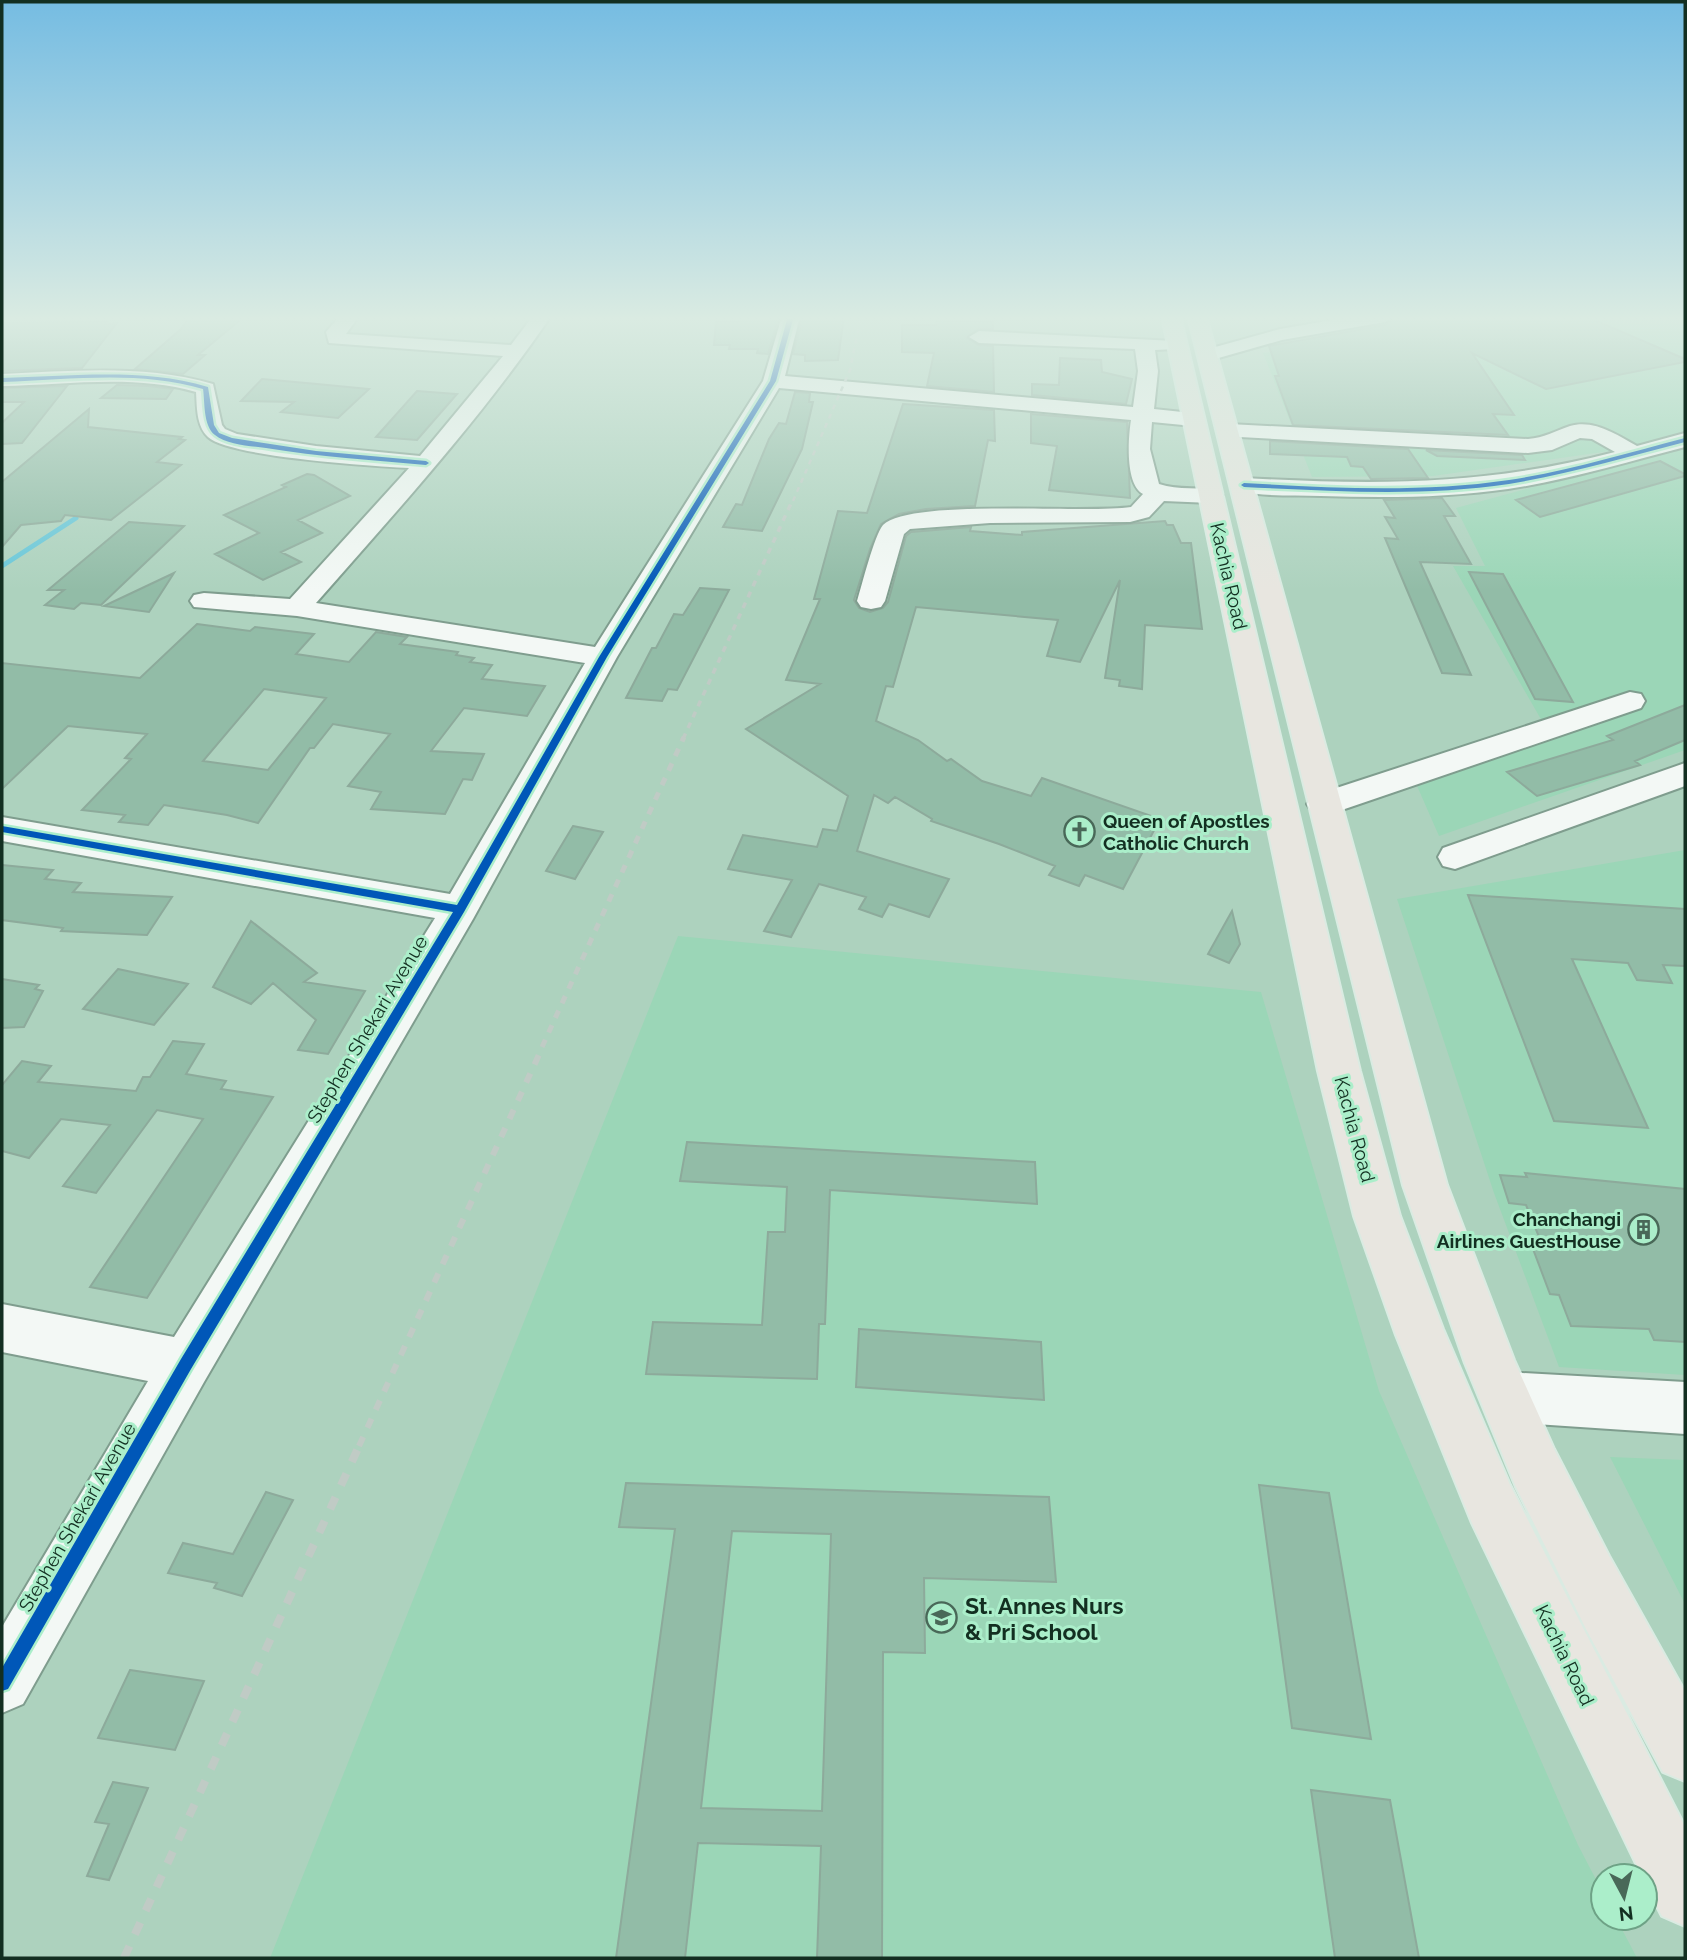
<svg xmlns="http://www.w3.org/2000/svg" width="1687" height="1960" font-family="Raleway,sans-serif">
<rect width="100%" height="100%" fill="#add2be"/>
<path fill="#9bd6b7" d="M1479,316h206v116l-68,18 -184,26 -121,1 -49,-124z
M1685,446v304l-246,86 -25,-57 132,-51 -93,-162h32l-29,-58z
M1685,850v525l-126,-8 -65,-174 -97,-294z
M678,936l583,56 118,399 199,454 25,48v25h13l21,40h-1367z
M1610,1457l75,3v144z"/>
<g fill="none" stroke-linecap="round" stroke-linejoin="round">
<path stroke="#68c7d9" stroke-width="5" d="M2,566l74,-48"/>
</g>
<path fill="#92bca7" stroke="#8daa9b" stroke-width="2" fill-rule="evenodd" d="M245,316l-47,39h7l-22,19 -48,-5 46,-40 8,-12z
M816,316h28l-6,44 -33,1v-6l-12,-1 9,-34h13z
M1396,316h32l6,3 16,-3h135l100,43v3l-139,27 -74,-36 42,62 -21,-1 15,21 -215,-10 -18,-49h4l-10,-30 116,-21z
M740,319l38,1 -10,34 -11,-1 1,-4h-29l1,-4h-16l2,-23h23z
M937,320l56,2v7h-15l-11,9 11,7 15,1 1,46 -67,-6 7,-33 -32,-1v-27h34z
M107,322l-2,2 12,-1 -35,45 -80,3v-48z
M1060,358l41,2 1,12 30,7 -6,25 -94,-9v-11l27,1z
M262,379l55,5 52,5 -31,29 -57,-6 13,-10 -53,-1z
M117,385l31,1 25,3 -7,10 -65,-1z
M67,386l-45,57 -20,1v-21l22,-21h-22v-14z
M417,391l40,3 -40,46 -41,-3z
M795,392l15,1 -1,9h4l-11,47 -40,82 -39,-4 13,-23 6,1 27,-66 10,-16 7,1z
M903,404l91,6 1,31 -7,-1 -13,66 -49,3 -27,5 -18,10 -11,25 -16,51 5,8 11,4 13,-4 5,-6 18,-66 5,-4 60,-5 -1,4 52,4v-3l143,-11 2,4h6l8,18h10l11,86 -57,-4 -3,64 -23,-3 1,-6 -15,-2 15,-98 -40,82 -33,-6 11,-36 -142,-13 -23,80 -7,-1 -10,35 42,19 29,21 4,-2 31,22 49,15 11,-18 118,41 -37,70 -38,-14 -6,11 -30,-11 6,-9 -56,-22 -68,-23 1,-2 -37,-22 -7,6 -14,-8 -17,56 92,28 -20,38 -40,-13 -7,13 -23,-8 7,-12 -47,-13 -28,53 -27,-6 28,-51 -64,-11 15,-34 74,12 6,-18 14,2 11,-35 -102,-67 74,-45 -34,-4 34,-81h-6l24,-88 29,2z
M89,409l-1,18 94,10 -3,2 6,1 -28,22 24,3 -70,55 -46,-5 -4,6 -40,4 -19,22v-65z
M1031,414l96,8 3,76 -81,-8 8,-44 -26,-3z
M1270,441l138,8 20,29 -57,1 -8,-12 -12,-1 -4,-9 -77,-3z
M1426,450l96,5 3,5 -88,-4z
M1660,461l25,13v2l-145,41 -24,-17z
M307,474l7,1 36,21 -52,24 24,13 -41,19 20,10 -38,18 -48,-26 44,-21 -35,-18 62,-28 -4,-2z
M1442,498l13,18h-11l27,48 -51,-2 51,113 -29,-2 -57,-135 13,1 -13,-22 10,1 -11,-18z
M129,522l55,4 -83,79 -20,-2 -7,6 -29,-4 19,-15h-16z
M1469,572l34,2 70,128 -38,-3z
M174,573l-25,39 -45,-6z
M700,588l29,2 -52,100 -9,-1 -6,12 -36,-3 26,-50h4l18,-34 9,1z
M197,624l53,7 5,-4 59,7 -18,20 53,8 27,-30 31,5 -7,7 58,8 -2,3 18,3 -4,4 22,3 -10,14 63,7 -18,30 -63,-8 -33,43 53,3 -12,26 -9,-1 -18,35 -74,-5 10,-17 -33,-6 42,-52 -57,-10 -19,24h-4l-52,75 -31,-8 -63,-10 -16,20 -29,-3 6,-7 -43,-5 49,-51 -6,-1 22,-24 -79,-8 -66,63v-126l138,15zM264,689l62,9 -58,72 -65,-9z
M1685,705v35l-50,21 5,4 -103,31 -30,-24 106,-32 -6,-4z
M573,826l30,6 -28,47 -29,-8z
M2,865l51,5 -8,9 36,4 -8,9 99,5 -25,38 -86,-4 2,-3 -61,-8z
M1468,895l217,14v57l-22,-1 9,18 -35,-3 -9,-17 -56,-4 76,169 -94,-7z
M1232,911l8,33 -11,19 -21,-9z
M251,921l66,52 -13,9 61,9 -37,63 -30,-4 18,-30 -43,-37 -22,21 -38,-17z
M118,969l70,15 -34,41 -71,-16z
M2,979l37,6 -4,4 8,2 -19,36 -22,1z
M173,1041l31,3 -18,30 40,7 -5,8 52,8 -126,201 -57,-11 113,-168 -46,-9 -61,83 -33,-7 47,-61 -49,-6 -32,39 -27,-7v-66l20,-24 29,5 -13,16 98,9 7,-14h7z
M687,1142l348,20 2,42 -207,-14 -5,134h-6l-2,55 -171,-5 7,-52 109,3 6,-93h17l2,-45 -107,-6z
M1525,1173l160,16v153l-31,-2 -5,-11 -78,-3 -12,-31 -9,-1 -17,-45h11l-18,-44 -17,-2 -9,-28 27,2z
M859,1329l182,13 3,58 -188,-13z
M626,1483l423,14 7,85 -132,-4 1,75 -42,-1 -1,306h-65l4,-112 -123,-3 -13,115h-69l59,-429 -56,-2zM732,1531l99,3 -9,277 -121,-3z
M1259,1485l70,8 42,246 -79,-11z
M266,1492l27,8 -51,96 -28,-8 3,-5 -49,-10 15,-30 50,11z
M130,1670l74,11 -29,69 -77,-12z
M113,1782l35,6 -39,92 -22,-4 22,-52 -14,-2z
M1311,1790l79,10 29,158h-84z"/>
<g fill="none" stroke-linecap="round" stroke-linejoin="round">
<defs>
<path id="minor" d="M340,316h19l-13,18 165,11 22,-29h18c-69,101 -153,194 -235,287l279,44 168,-266 19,-65h18l-15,60 348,31 5,-36 -3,-22 -156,-6 -10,-6 10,-6 196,10 3,4 -3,4 -20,1 3,21 -4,38 47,5 3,5 -3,5 -8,2 -41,-4 -2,27 9,35c20,7 40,2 61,7l3,5 -3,5 -9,2 -47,-2 -15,16 -19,5 -140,1 -80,6 -6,5 -19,67 -4,6 -10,2 -10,-2 -4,-6c5,-16 17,-65 26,-76 27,-27 202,-11 248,-18l12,-13c-18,-10 -15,-55 -12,-74l-352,-32 -162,269 -144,262 -269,463 -181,322 -21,9v-86l146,-246 -146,-29v-48l172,33 261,-419 -433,-77v-24l448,77 135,-231 -288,-47 -103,-9 -4,-6 4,-6 10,-2 86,6 119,-131c-35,-2 -180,-11 -201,-31 -12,-11 -11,-31 -12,-45 -62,-18 -130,-7 -194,-6v-12c71,-3 142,-10 211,10l9,41 3,4 12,5 79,12 104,10 83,-100 -174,-13 -3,-11z
M1356,316h38l-9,6 -103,18 -74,21 -7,-2 -3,-4 3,-4 79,-22z
M1229,424l299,15c16,-1 27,-8 42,-13 24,-7 47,9 67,20l48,-13v14c-58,15 -117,33 -177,42 -62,9 -125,9 -187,7 -28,-1 -59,1 -85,-6l-4,-5 4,-5 8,-2c133,7 240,8 371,-26l-23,-13 -12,-1 -28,12 -24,3 -307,-17 -3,-5 3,-5z
M1630,692l11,2 4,7 -4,7 -305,104 -12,3 -12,-3 -5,-8 5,-8z
M1685,763v23l-230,83 -12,-3 -5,-9 5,-9z
M1505,1372l180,10v52l-180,-12 -18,-7 -7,-18 7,-18z"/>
<path id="major" d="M1162,316h18l180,755 40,145 43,113 67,156 175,342v99l-23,-10 -17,-33v-7h-3l-170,-353 -76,-188 -42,-119 -36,-145z
M1188,316h18l241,869 67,175 40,89 55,107 76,136v89l-22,-9 -76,-141 -71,-144 -51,-124 -62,-178z"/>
</defs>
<use href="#minor" stroke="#7f9d8e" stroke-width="4"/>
<use href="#major" stroke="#daebe2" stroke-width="4"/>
<use href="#minor" fill="#f3f8f5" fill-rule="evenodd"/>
<use href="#major" fill="#e8e6e0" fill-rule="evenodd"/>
<path stroke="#c0cbc5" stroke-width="2.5" stroke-dasharray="5 5" stroke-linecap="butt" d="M793,501l57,-131 11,-54"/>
<path stroke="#c0cbc5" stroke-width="3.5" stroke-dasharray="6 6" stroke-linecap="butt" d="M683,739l110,-240"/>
<path stroke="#c0cbc5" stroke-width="5" stroke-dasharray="8 8" stroke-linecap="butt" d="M542,1047l142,-310"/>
<path stroke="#c0cbc5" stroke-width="6" stroke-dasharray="10 10" stroke-linecap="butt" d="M359,1446l184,-400"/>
<path stroke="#c0cbc5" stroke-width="8" stroke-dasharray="13 13" stroke-linecap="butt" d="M124,1958l236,-514"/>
<defs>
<path id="cycleway" d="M788,316h6l-18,65 -169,276 -143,255 -273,457 -183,320 -6,2v-23l179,-309 272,-447 -451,-80v-6l455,79 142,-248 171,-276z
M78,375c44,-1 87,-1 130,12l6,38 5,8 13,5 84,13 110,10 3,2 -3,2c-53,-5 -107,-8 -160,-17 -15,-2 -39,-3 -51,-13 -12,-9 -10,-33 -12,-46 -65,-19 -134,-9 -201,-7v-4z
M1685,438v4c-58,15 -116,32 -176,42 -87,13 -177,7 -265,3l-3,-2 3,-2c88,5 177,10 265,-3 60,-9 118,-27 176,-42z"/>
</defs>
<use href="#cycleway" stroke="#abeeca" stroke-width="5"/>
<use href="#cycleway" fill="#0057b8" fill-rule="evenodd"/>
</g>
<linearGradient id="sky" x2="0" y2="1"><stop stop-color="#75bce2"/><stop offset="0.54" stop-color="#daebe2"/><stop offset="1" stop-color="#daebe2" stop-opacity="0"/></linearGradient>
<rect width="1687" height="590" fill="url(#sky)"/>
<defs>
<symbol id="church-ring" viewBox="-11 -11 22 22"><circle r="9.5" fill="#abeeca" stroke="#496858" stroke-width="1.5"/><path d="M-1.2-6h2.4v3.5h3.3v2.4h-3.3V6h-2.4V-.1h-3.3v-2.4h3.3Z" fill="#496858"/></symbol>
<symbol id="building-ring" viewBox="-11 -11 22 22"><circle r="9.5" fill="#abeeca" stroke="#496858" stroke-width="1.5"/><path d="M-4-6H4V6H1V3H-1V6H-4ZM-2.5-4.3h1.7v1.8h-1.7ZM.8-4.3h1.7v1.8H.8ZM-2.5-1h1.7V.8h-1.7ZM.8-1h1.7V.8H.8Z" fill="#496858"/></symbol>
<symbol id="school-ring" viewBox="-11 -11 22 22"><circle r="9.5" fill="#abeeca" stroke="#496858" stroke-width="1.5"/><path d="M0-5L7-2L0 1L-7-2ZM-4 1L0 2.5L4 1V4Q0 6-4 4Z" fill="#496858"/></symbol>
</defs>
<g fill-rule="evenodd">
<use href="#church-ring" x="1062" y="814" width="35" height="35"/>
<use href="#building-ring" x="1626" y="1212" width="35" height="35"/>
<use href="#school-ring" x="924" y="1600" width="35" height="35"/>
</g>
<g text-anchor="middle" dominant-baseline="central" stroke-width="6" stroke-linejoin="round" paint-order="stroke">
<g font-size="19" fill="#132f21" stroke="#abeeca">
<text transform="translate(1229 576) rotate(77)">Kachia Road</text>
<text transform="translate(367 1029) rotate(-59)">Stephen Shekari Avenue</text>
<text transform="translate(1355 1129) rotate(75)">Kachia Road</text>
<text transform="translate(77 1517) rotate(-60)">Stephen Shekari Avenue</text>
<text transform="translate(1565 1655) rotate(64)">Kachia Road</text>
</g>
<g font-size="19" font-weight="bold" fill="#132f21" stroke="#abeeca" text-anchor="start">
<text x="1103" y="821">Queen of Apostles<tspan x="1103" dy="22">Catholic Church</tspan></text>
<text x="1621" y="1219" text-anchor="end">Chanchangi<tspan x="1621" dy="22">Airlines GuestHouse</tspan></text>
</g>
<g font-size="23" font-weight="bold" fill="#132f21" stroke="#abeeca" text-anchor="start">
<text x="965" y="1605">St. Annes Nurs<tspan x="965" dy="26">&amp; Pri School</tspan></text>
</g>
</g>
<rect width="1687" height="1960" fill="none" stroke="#132f21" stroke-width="7"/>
<g transform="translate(1624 1897) rotate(173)"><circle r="33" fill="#abeeca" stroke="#6ea286" stroke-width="2"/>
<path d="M0-5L12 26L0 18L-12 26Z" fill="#496858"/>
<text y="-10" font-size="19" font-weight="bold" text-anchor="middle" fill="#132f21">N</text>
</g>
</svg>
